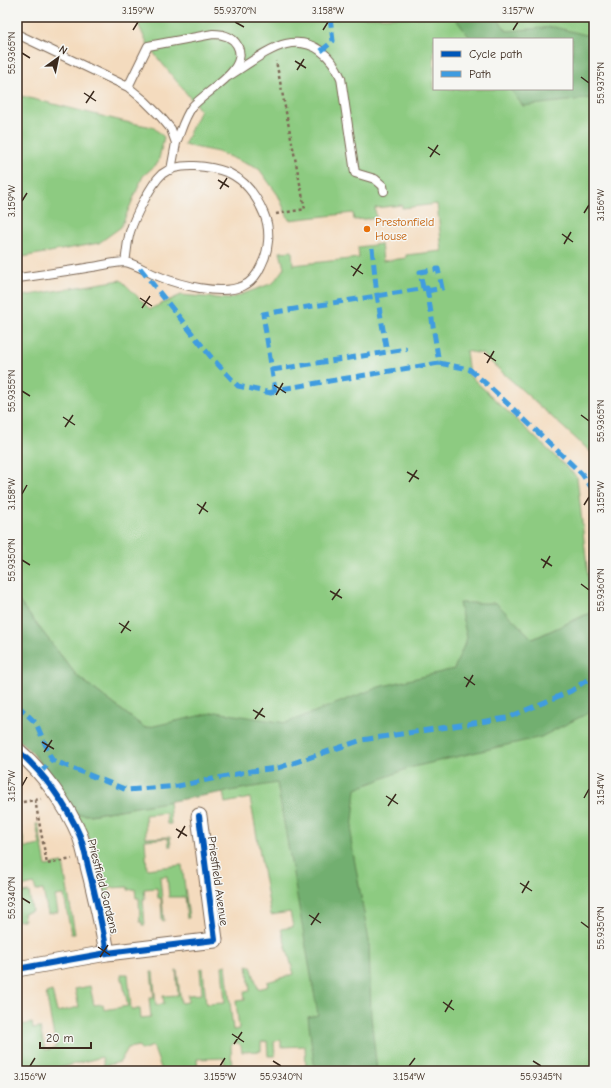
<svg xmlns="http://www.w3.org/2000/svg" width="611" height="1088" font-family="'Comic Neue',sans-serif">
<rect width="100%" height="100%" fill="#f6f6f2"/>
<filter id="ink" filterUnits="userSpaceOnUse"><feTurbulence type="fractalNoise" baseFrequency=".025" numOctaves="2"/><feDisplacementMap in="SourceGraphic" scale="8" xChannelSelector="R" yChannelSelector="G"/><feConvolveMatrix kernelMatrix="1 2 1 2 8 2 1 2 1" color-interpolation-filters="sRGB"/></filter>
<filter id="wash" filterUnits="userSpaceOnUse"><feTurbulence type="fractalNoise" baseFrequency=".012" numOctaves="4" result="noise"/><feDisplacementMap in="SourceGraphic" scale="16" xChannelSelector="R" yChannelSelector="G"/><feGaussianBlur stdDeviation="0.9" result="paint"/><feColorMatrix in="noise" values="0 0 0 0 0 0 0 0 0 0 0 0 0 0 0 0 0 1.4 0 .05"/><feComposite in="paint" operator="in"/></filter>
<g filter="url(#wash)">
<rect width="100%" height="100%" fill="#f4dbbe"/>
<path fill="#8dcb81" stroke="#647a50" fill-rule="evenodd" d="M135,17h459v438l-112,-101 -16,-3 3,24 108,102 15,135 2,-1 -61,28 -79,30 -168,54 -141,5 -68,-52 -60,-77v-302l104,-17 29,29 31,-14 48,4 44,-16 11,-15 -4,-16 12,-1 1,14 66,-7 -1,-11 23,-3 2,17 23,-3v-3l36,-4 -5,-47 -35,4v-3l-27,3 1,10 -22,2 -1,-7 -64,7 -11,-25 -19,-26 -41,-17 -34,-7 16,-35 -52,-64zM434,39h138v50h-138z
M17,95l109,27 27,5 11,10 -6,26 -15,13 -22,51 -22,16 -82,15z
M594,654v417h-279l-1,-3h-8l-1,-22 -24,1v-7l-7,1 1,15h-7l-1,-15 -6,1v9l-19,1 -1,-6 -3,-3h-4l-3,3 1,25h-7l-1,-13 -27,1 1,12h-36l-9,-25 -12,4 -2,-4 -11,2 -8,14 -16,4 -2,-9 -50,13v1h-35v-56h1l-1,-19 6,29 9,-2 1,6 7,-1 5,22 11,-2 -10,-55 6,-2 5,21 22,-5 -4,-18 15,-3 4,19 9,-1 1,6 24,-4 -7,-32h7l3,35h9l1,9 10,-1 -2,-19h5l-3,-26h2l3,33 8,-1 -1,-8 15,-1 -2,-25h1l4,33 7,-1v-7l14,-1 -2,-25 3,-1 3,36 19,-1 -3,-37 4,-1 7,65 6,-1 -3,-28 9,-1 -1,-8 6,-1 -3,-26 4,1 7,23 10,-3 -1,-4 27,-8 -13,-45 12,-2 -3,-15 -19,3 -21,-117 -25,5 -2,-11 54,-10z
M169,801l2,23h-4l-1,-11 -21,2 1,23 24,-1 1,9h-2l-1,-8 -23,2 2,29 35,-4 7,53h-2l-2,-21h-16l-2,-21 -7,1 4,44h-2l-1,-23h-3l-1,-10 -13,1 1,10h-2l2,26h-3v-3h-2l-1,-24h-3l-1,-9 -7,1v-3l-19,1 2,37 -19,-78 -5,-14 -12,-19 15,1z
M17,823h2l1,4h1l4,21 15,-3 -4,-21h2l8,42 17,-3 12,71h-4l-7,-39 -9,1 3,16 -10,2 -5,-24 -7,1 -2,-7 -13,3 1,6 7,-1 3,19 -9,2 1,7 -7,1v-64l6,-2z"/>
<path fill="#72af6f" stroke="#566c46" d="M454,17h42l11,14 47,-4 40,10v61l-71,8 -13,-17h62v-50h-101z
M17,599l60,77 68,52 71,-16 70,11 93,-36 75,-18 13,-31 -8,-35h37l37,36 61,-28v99l-53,27 -132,31 -53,21 -5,52 18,100 2,75 6,55h-62l-7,-54 10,-2 -41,-232 -187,32 -15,-1 -41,-59 -17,-17z"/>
</g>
<g filter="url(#ink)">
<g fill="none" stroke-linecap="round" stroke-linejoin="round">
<defs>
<path id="lane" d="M17,34l111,53 17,14 15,15 11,13 5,14 -5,27
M227,77c17,-10 41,-29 59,-33 27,-6 46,12 55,34l14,95 20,6 8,7 1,5
M128,87l20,-41 65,-12c10,0 19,2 24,11 14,25 -32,46 -45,62 -8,11 -11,24 -16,36
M17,278c25,-3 50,-7 75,-11 10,-1 22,-5 33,-5 9,1 24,11 33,14 21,9 63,20 85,10 9,-4 14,-11 18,-20 8,-15 10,-36 3,-52 -7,-17 -18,-33 -35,-41 -18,-7 -51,-12 -67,1 -11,10 -28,44 -32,58 -3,10 -3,20 -5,30"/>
<path id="street" d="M17,750c25,21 50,55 63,86 5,14 7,28 11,42 6,25 12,50 16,75
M17,969l90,-16 108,-13 -16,-124"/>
</defs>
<use href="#lane" stroke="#7c6856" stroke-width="10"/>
<use href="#street" stroke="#7c6856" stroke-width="17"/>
<path stroke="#7c6856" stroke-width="2.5" stroke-dasharray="3 3" stroke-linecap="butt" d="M276,214l29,-5 -29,-148
M35,800l12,64 25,-5
M17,803l24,-4"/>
<use href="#lane" stroke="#fff" stroke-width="8"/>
<use href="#street" stroke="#fff" stroke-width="15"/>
<path stroke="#3f9ce0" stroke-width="5" stroke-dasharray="10 5" stroke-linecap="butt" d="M321,51l12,-10 -3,-24
M372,248l5,47 10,57
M140,268l71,89 27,29 33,7 4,-3
M423,288l-3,-16 18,-3 4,19 -15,3
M427,288l12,75 -164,27 -12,-76z
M439,363l30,6 21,18 92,87 12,17
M272,370l135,-21
M17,705l19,18 16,37 75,30 51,-4 73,-15 27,-3 84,-28 145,-22 64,-27 23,-16
M40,773l12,-13"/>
<defs>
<path id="cycleway" d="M17,750c25,21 50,55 63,86 5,14 7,28 11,42 6,25 12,50 16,75
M17,969l90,-16 108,-13 -16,-124"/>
</defs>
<use href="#cycleway" stroke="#f6f6f2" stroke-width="8"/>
<use href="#cycleway" stroke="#0057b8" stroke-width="6"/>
</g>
</g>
<path fill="none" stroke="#3b2a1e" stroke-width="1.5" d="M235,22l9,5M133,30l5,-8M323,30l5,-8M513,30l5,-8M22,53l8,5M295,61l11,7M297,70l7,-11M581,77l8,6M84,93l12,8M86,103l8,-12M428,147l12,8M430,157l8,-12M218,180l11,7M220,189l7,-11M22,201l5,-8M584,213l5,-8M562,234l11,8M564,244l7,-12M351,266l12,8M353,276l8,-12M140,298l12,8M142,308l8,-12M484,353l12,8M487,363l7,-12M274,385l12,8M22,391l8,5M276,395l7,-12M581,415l8,6M63,417l12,8M65,427l8,-12M407,472l12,7M409,482l8,-12M22,494l5,-9M197,504l11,8M584,505l5,-8M199,514l7,-12M541,559l11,7M22,560l8,5M543,568l7,-12M581,584l8,6M330,591l12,7M332,600l8,-11M119,623l12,8M121,633l8,-12M464,677l11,8M466,687l7,-12M253,710l12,7M255,719l8,-11M42,742l12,7M44,752l8,-12M22,786l5,-9M386,796l12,8M584,798l5,-9M388,806l8,-12M176,829l11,7M178,838l7,-12M520,883l12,8M522,893l7,-12M22,898l8,5M309,915l12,8M581,922l8,6M311,925l8,-12M98,947l12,8M100,957l8,-12M443,1002l11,8M445,1012l7,-12M232,1034l12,8M234,1044l8,-12M273,1061l8,5M533,1061l8,5M30,1066l5,-8M220,1066l5,-8M409,1066l6,-8"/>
<circle fill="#e8710a" stroke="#f6f6f2" stroke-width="1.5" cx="367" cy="229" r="4"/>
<g text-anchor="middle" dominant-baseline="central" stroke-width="3" stroke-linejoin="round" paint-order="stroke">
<g font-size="12" fill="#c56008" stroke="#f6f6f2" text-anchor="start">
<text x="375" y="222">Prestonfield<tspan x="375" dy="14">House</tspan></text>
</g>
<g font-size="12" fill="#3b2a1e" stroke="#f6f6f2">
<text transform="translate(218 881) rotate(82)">Priestfield Avenue</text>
<text transform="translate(103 886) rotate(76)">Priestfield Gardens</text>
</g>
</g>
<rect width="611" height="1088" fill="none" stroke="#f6f6f2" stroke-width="44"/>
<rect x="433" y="38" width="140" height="52" fill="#f6f6f2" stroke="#aba49d"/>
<rect x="441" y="51" width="20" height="6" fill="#0057b8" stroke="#aba49d"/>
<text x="469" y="58" font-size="12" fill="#3b2a1e">Cycle path</text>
<rect x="441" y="71" width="20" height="6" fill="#3f9ce0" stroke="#aba49d"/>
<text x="469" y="78" font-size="12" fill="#3b2a1e">Path</text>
<g transform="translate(58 58) rotate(33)" stroke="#f6f6f2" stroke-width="3" paint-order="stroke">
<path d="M0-3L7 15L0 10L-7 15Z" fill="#3b2a1e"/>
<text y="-6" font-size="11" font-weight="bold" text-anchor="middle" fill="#3b2a1e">N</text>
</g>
<path d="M40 1042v6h51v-6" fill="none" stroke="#3b2a1e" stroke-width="2"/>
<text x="46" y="1042" font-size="12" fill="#3b2a1e" stroke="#f6f6f2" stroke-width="3" paint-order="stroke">20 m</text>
<rect x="22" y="22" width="567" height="1044" fill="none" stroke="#3b2a1e" stroke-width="1.5"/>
<g font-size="10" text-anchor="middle" fill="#3b2a1e">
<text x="138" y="14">3.159°W</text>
<text x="235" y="14">55.9370°N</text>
<text x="328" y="14">3.158°W</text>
<text x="518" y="14">3.157°W</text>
<text transform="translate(11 53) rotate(-90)" y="4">55.9365°N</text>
<text transform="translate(600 83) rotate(-90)" y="4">55.9375°N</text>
<text transform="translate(11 201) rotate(-90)" y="4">3.159°W</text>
<text transform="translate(600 205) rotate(-90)" y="4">3.156°W</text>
<text transform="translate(11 391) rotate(-90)" y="4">55.9355°N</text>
<text transform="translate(600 421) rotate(-90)" y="4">55.9365°N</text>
<text transform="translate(11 494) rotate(-90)" y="4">3.158°W</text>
<text transform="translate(600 497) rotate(-90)" y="4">3.155°W</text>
<text transform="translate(11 560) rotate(-90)" y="4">55.9350°N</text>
<text transform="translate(600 590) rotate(-90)" y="4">55.9360°N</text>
<text transform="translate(11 786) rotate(-90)" y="4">3.157°W</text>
<text transform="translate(600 789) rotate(-90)" y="4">3.154°W</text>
<text transform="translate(11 898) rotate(-90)" y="4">55.9340°N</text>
<text transform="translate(600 928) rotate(-90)" y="4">55.9350°N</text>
<text x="30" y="1080">3.156°W</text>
<text x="220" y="1080">3.155°W</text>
<text x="281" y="1080">55.9340°N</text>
<text x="409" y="1080">3.154°W</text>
<text x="541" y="1080">55.9345°N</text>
</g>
</svg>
